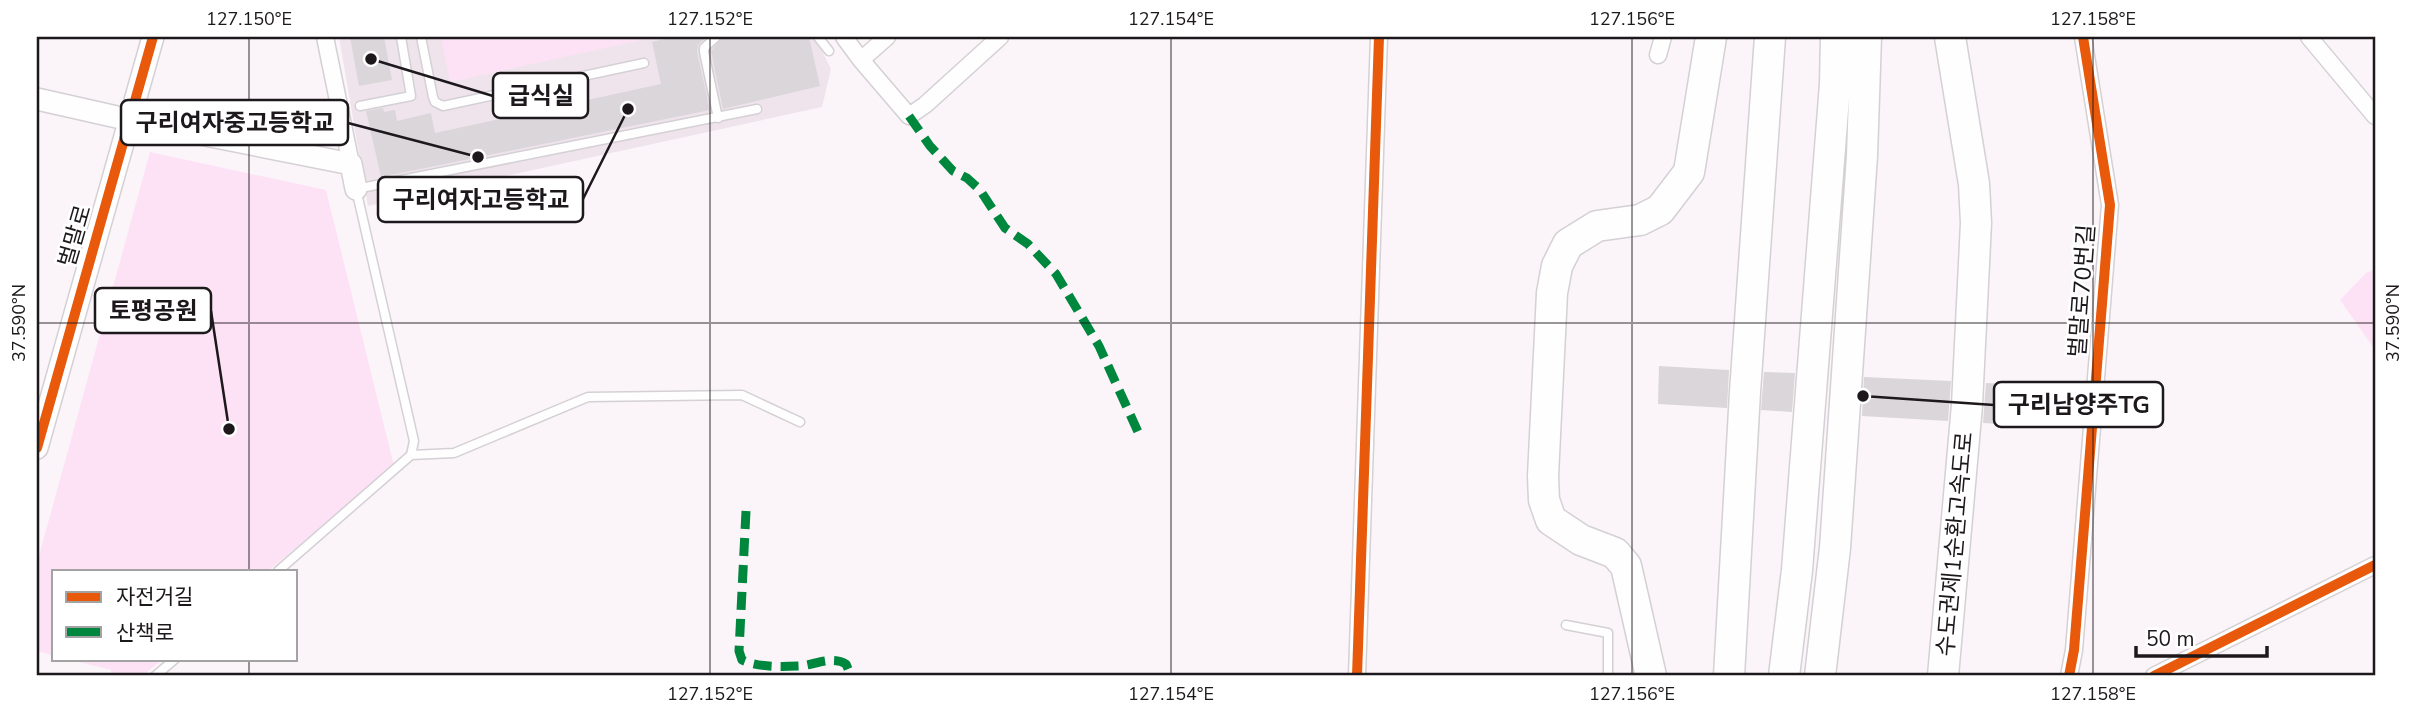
<svg xmlns="http://www.w3.org/2000/svg" width="2412" height="713" font-family="'Nunito Sans','Noto Sans KR',sans-serif">
<rect width="100%" height="100%" fill="#fbf5fa"/>
<path fill="#efe4ec" d="M339,37h476l16,32 -9,38 -454,99z"/>
<path fill="#fde2f6" d="M441,37h215l-206,45z
M150,152l176,38 68,276 -126,105h-214v85l-17,-5v-88z
M2375,269v81l-35,-50 26,-27z
M66,659h97l-21,17h-31v-6z"/>
<path fill="#dbd6da" d="M350,37h34l8,43 -33,6z
M674,37h33l-9,8 -1,7 13,58 -329,67 -15,-66 17,-3 1,4 11,-2 2,11 34,-8 4,20 226,-49 -9,-42z
M722,37h87l11,49 -97,23 -12,-58z
M1659,366l70,4 -2,38 -69,-4z
M1764,372l31,1 -3,39 -31,-2z
M1864,377l87,4 -3,40 -86,-5z
M1986,383l82,4 -3,41 -82,-5z"/>
<g fill="none" stroke-linecap="round" stroke-linejoin="round">
<defs>
<path id="service" d="M421,37l12,60 2,5 8,4 201,-43
M716,37l-12,11v4l14,66
M818,37l11,14
M360,106l51,-10 -10,-59
M411,455l43,-2 134,-56 154,-2 58,27
M278,571l133,-116 3,-14 -58,-252 401,-80
M1566,625l42,8v43
M155,676l20,-17"/>
<path id="minor" d="M325,37l26,127
M844,37l17,23 26,-23
M2309,37l66,79
M1658,55l5,-18
M861,60l48,56 16,-11 75,-68
M1357,676l22,-639
M2069,676l5,-26 36,-445 -27,-168
M2154,676l221,-111"/>
<path id="tertiary" d="M37,99l93,21 221,44 5,25
M37,448l116,-411"/>
<path id="motorway" d="M1651,676l-25,-110 -11,-13 -34,-13 -30,-20 -7,-20 -1,-24 9,-183 5,-27 11,-22 29,-18 43,-6 20,-10 29,-38 22,-135
M1729,676l16,-284 25,-355
M1784,676l13,-106 38,-486 1,-47
M1820,676l15,-128 27,-392 4,-119
M1943,676l24,-271 9,-182 -2,-39 -24,-147"/>
</defs>
<use href="#service" stroke="#d4d0d4" stroke-width="11"/>
<use href="#minor" stroke="#d4d0d4" stroke-width="19"/>
<use href="#tertiary" stroke="#d4d0d4" stroke-width="24"/>
<use href="#motorway" stroke="#d4d0d4" stroke-width="33"/>
<use href="#service" stroke="#fefefe" stroke-width="8"/>
<use href="#minor" stroke="#fefefe" stroke-width="16"/>
<use href="#tertiary" stroke="#fefefe" stroke-width="21"/>
<use href="#motorway" stroke="#fefefe" stroke-width="30"/>
<path stroke="#00873e" stroke-width="9" stroke-dasharray="18 9" stroke-linecap="butt" d="M909,116l21,30 23,25 14,7 13,12 25,38 23,16 28,30 43,72 40,88
M746,511l-7,140 3,9c15,7 38,7 55,6 16,0 34,-11 49,-2l5,12"/>
<defs>
<path id="cycleway" d="M37,448l116,-411
M1357,676l22,-639
M2069,676l5,-26 36,-445 -27,-168
M2154,676l221,-111"/>
</defs>
<use href="#cycleway" stroke="#fff" stroke-width="15"/>
<use href="#cycleway" stroke="#e8590c" stroke-width="10"/>
</g>
<path fill="none" stroke="#1c181b" stroke-width="2" stroke-opacity="0.45" d="M249,37v534M710,37v639M1171,37v639M1632,37v639M2093,37v639M37,323h2338M249,659v17"/>
<g text-anchor="middle" dominant-baseline="central" stroke-width="5" stroke-linejoin="round" paint-order="stroke">
<g font-size="23" fill="#1c181b" stroke="#fff">
<text transform="translate(75 236) rotate(-74)">벌말로</text>
<text transform="translate(2082 291) rotate(-86)">벌말로70번길</text>
<text transform="translate(1955 544) rotate(-85)">수도권제1순환고속도로</text>
</g>
</g>
<path fill="none" stroke="#1c181b" stroke-width="2.5" d="M371 59L493 96M478 157L348 123M628 109L583 199M229 429L211 311M1863 396L1994 405"/>
<g fill="#1c181b" stroke="#fff" stroke-width="2.5">
<circle cx="371" cy="59" r="7"/>
<circle cx="478" cy="157" r="7"/>
<circle cx="628" cy="109" r="7"/>
<circle cx="229" cy="429" r="7"/>
<circle cx="1863" cy="396" r="7"/>
</g>
<g fill="#fff" stroke="#1c181b" stroke-width="2.5">
<rect x="493" y="73" width="95" height="45" rx="7"/>
<rect x="121" y="100" width="227" height="45" rx="7"/>
<rect x="378" y="177" width="205" height="45" rx="7"/>
<rect x="95" y="288" width="116" height="45" rx="7"/>
<rect x="1994" y="382" width="169" height="45" rx="7"/>
</g>
<g font-size="24" text-anchor="middle" font-weight="bold" fill="#1c181b">
<text x="541" y="104">급식실</text>
<text x="235" y="131">구리여자중고등학교</text>
<text x="481" y="208">구리여자고등학교</text>
<text x="153" y="319">토평공원</text>
<text x="2079" y="413">구리남양주TG</text>
</g>
<rect width="2412" height="713" fill="none" stroke="#ffffff" stroke-width="77"/>
<rect x="52" y="570" width="245" height="91" fill="#ffffff" stroke="#a4a3a4" stroke-width="2"/>
<rect x="66" y="592" width="35" height="10" fill="#e8590c" stroke="#a4a3a4" stroke-width="2"/>
<text x="116" y="604" font-size="21" fill="#1c181b">자전거길</text>
<rect x="66" y="627" width="35" height="10" fill="#00873e" stroke="#a4a3a4" stroke-width="2"/>
<text x="116" y="640" font-size="21" fill="#1c181b">산책로</text>
<path d="M2136 646v10h131v-10" fill="none" stroke="#1c181b" stroke-width="3.5"/>
<text x="2146" y="646" font-size="21" fill="#1c181b" stroke="#ffffff" stroke-width="5" paint-order="stroke">50 m</text>
<rect x="38" y="38" width="2336" height="636" fill="none" stroke="#1c181b" stroke-width="2.5"/>
<g font-size="18" text-anchor="middle" fill="#1c181b">
<text x="249" y="25">127.150°E</text>
<text x="710" y="25">127.152°E</text>
<text x="1171" y="25">127.154°E</text>
<text x="1632" y="25">127.156°E</text>
<text x="2093" y="25">127.158°E</text>
<text transform="translate(19 323) rotate(-90)" y="6">37.590°N</text>
<text transform="translate(2393 323) rotate(-90)" y="6">37.590°N</text>
<text x="710" y="700">127.152°E</text>
<text x="1171" y="700">127.154°E</text>
<text x="1632" y="700">127.156°E</text>
<text x="2093" y="700">127.158°E</text>
</g>
</svg>
